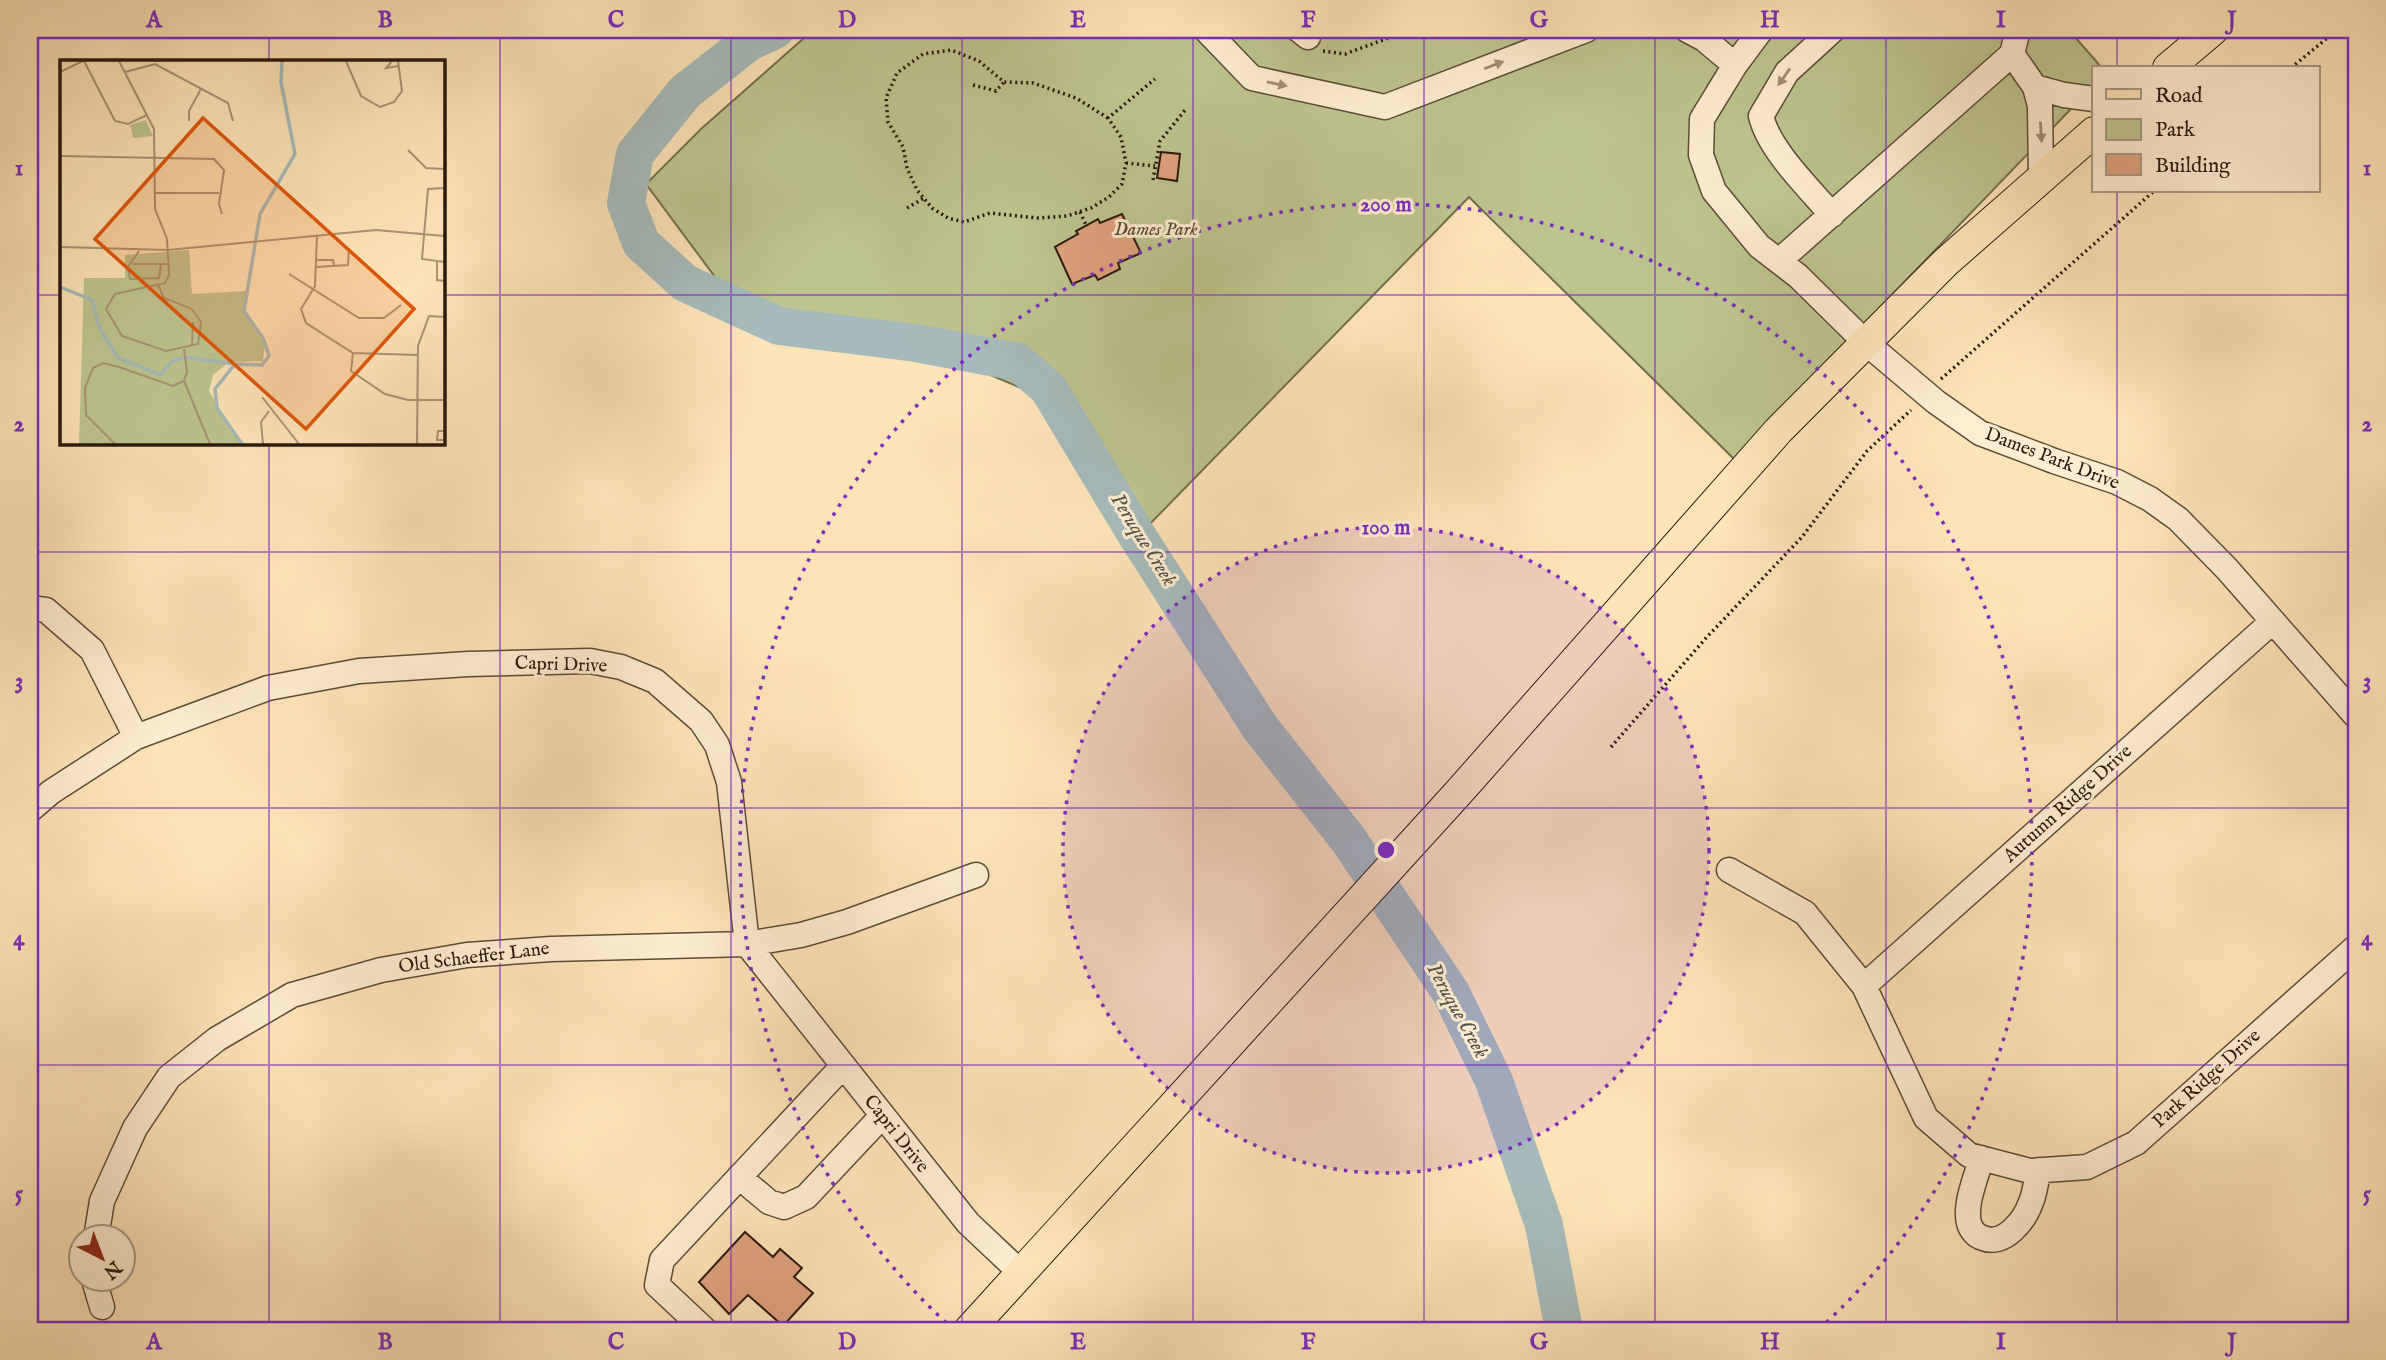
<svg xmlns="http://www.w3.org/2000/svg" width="2386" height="1360" font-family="'IM FELL English',serif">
<rect width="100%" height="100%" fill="#fde4b8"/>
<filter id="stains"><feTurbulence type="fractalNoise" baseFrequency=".00286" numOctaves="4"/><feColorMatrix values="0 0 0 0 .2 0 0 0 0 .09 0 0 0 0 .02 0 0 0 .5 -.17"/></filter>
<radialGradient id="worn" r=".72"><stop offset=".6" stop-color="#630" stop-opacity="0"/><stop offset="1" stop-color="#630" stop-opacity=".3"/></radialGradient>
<path fill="#bec48f" stroke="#736e4e" stroke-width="2" d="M813,30h1256l33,38h-8v17l-360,374 -265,-262 -324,332 -98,-130 -158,-67 -148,-20 -95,-128 55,-55z"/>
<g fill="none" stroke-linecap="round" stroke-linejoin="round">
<path stroke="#a5bbbb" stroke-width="38" d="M775,30l-26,12 -64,50 -50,62 -9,49 15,40 44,40 94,43 137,17 102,19 30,26 88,146 123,192 89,113 103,154 43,88 50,144 20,105"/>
</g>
<path fill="#e0a27e" stroke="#28190e" stroke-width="2" d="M1161,152l19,2 -3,27 -20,-3z
M1122,214l19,39 -23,10 2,6 -22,11 -3,-5 -23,9 -17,-37 23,-13 -2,-3 22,-12 2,4z
M745,1232l28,25 7,-8 22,19 -8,9 19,16 -30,33 -35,-31 -19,19 -30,-32z"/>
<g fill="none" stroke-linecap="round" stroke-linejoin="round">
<defs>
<path id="minor" d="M1206,30l46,48 133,29 201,-77
M1299,30l9,7
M1687,30l17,9 31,26
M1761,30l-26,35 -33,54 -1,36 13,36 45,55 39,30 67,66 71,60 44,31 74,28 63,21 33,17 28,20 49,50 129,147
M2012,54l23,33 5,19 1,71
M2035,87l29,8 30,4
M1832,215c-23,-27 -63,-65 -71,-99l26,-44 46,-42
M1779,261l233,-207 6,-24
M30,608l16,2 46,40 44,87
M30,810l21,-18 85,-55 132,-49 91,-17 109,-7 122,-3 31,6 34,14 46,40 16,24 12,37 18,162 221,279 53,50
M1729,870l76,43 59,73 62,132 43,37 61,16 57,-4 49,-24 220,-196
M1864,986l408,-364
M1981,1158c-4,19 -17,45 -12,65 2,7 7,13 14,15 21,9 42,-18 48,-36 4,-9 5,-22 8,-32
M739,1177l30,25 15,5 22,-10 76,-81
M96,1238l6,-37 33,-73 34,-51 48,-38 75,-44 89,-25 86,-15 84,-6 196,-5 54,-9 46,-13 129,-47
M94,1280l8,27
M705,1330l-48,-45 5,-25 181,-194"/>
<path id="major" d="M2168,68l45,-38
M969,1330l490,-538 319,-361 168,-169 148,-130"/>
</defs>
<use href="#minor" stroke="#5d4c38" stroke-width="27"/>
<use href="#major" stroke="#28190e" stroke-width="32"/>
<path stroke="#28190e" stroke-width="3.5" stroke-dasharray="2 3.5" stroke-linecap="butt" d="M1323,51l22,3 65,-24
M2291,68l46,-38
M973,85l23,6 8,-9
M1108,118l-32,-20 -43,-15 -29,-1 -25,-21 -28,-11 -28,4 -26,19 -11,25 2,24 15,25 4,21 10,22 15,18 16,10 16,4 26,-9 47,5 30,-2 24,-8 18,-11 13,-13 4,-21 -5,-26 -13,-19 47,-39
M1126,163l29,3
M1153,180l7,-39 26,-32
M907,208l17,-10
M1080,212l6,13
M1941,379l213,-188
M1611,747l95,-109 96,-101 65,-86 44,-41"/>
<use href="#minor" stroke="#feedd1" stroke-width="24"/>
<use href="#major" stroke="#fde4b8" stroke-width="30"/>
</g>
<defs><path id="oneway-solid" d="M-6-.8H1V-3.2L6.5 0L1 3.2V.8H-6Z" transform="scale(1.75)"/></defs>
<g fill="#9e8e79">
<use href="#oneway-solid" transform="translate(1494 65) rotate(-21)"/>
<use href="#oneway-solid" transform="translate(1784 77) rotate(125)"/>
<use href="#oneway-solid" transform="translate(1277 84) rotate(12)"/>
<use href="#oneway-solid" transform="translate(2041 132) rotate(87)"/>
</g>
<path fill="none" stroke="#7b2cbf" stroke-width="2" stroke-opacity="0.55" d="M269,30v31M500,30v1300M731,30v1300M962,30v1300M1193,30v1300M1424,30v1300M1655,30v1300M1886,30v1300M2117,30v38M2117,191v1139M30,295h31M443,295h1913M269,443v887M30,552h2326M30,808h2326M30,1065h2326"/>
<circle cx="1386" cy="850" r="323" fill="#7b2cbf" fill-opacity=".12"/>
<g fill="none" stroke="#7b2cbf" stroke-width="3.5" stroke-dasharray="3.5 7">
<circle cx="1386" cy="850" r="323"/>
<path d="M954 1330A646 646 0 1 1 1818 1330"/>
</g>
<g text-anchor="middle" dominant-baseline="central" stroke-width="6" stroke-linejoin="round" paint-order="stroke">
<g font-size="19" font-style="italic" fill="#554c35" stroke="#feedd1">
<text x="1156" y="230">Dames Park</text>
</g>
<g font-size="19" fill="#28190e" stroke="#feedd1">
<text transform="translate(2052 459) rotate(21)">Dames Park Drive</text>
<text transform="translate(561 665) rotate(2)">Capri Drive</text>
<text transform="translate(2068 804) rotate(-42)">Autumn Ridge Drive</text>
<text transform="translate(474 958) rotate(-7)">Old Schaeffer Lane</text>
<text transform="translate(2207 1079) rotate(-42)">Park Ridge Drive</text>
<text transform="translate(896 1134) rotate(52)">Capri Drive</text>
</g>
<g font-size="21" font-style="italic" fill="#54524b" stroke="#feedd1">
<text transform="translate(1143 540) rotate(58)">Peruque Creek</text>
<text transform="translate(1457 1011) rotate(61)">Peruque Creek</text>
</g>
</g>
<g transform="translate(60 60)">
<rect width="385" height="385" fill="#fde4b8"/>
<path d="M86,60l7,16 -20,2 -3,-13zM129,190l3,44 55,-3 -2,19 20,32 -2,19 -34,1 -16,13 -4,16 31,53h-161l5,-166h41v-23z" fill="#bec48f"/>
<path fill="none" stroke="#a5bbbb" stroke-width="3.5" d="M0,227l32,13 8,29 18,29 43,17 9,-12 14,-6 51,7M182,384l-25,-36 -2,-19 20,-25 27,1 7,-9 -6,-18 -19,-27 16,-97 35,-60 -14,-72 1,-21"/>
<path fill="none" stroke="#a89374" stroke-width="2" d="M24,1l31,60 13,3 19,-9M59,1l35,68 1,80 12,30 2,36 -4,8 -50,11 -9,15 16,27 44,15 32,-7 3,-22 -9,-13 -28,-11 -6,-13M286,1l15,35 19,11 14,-5 8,-11 -4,-30M332,1l-6,7 13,-2M0,12l23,-11M65,12l30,-8 73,39 5,18M129,61v-10l12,-22M348,90l18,18 19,1M0,96l154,3 10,11 -5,34 3,10M385,128l-17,1 -6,70 23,3M94,133h65M257,175l-2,51 -14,23 5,14 47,30 65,2M0,187l108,3 208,-20 69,6M79,191l-11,16 2,12 29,-1 2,-14M257,200h16l1,6M377,201v19l8,1M73,204h36M256,207l32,-2 1,-17M229,214l70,44h25l17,-13M132,286l1,-24M293,293l-2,18 34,23 23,6h37M124,321l26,63M202,337l37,47M385,371h-7l-1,9h8M55,384l-29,-29 -1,-27 8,-20 10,-5 16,4 54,19 11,-5 3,-9 -3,-23M203,384l-2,-22 8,-11M357,384l1,-98 11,-30 16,1"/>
<path fill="#de560c" fill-opacity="0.15" stroke="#de560c" stroke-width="3.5" d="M143,58l211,191 -108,120 -211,-190z"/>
<rect width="385" height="385" fill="none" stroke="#28190e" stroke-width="3.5"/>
</g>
<circle cx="1386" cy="850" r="10" fill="#7b2cbf" stroke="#feedd1" stroke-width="3.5"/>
<g font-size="21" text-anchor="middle" font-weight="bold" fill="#7b2cbf" stroke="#feedd1" stroke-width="6" stroke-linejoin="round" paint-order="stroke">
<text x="1386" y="211">200 m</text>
<text x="1386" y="534">100 m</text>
</g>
<rect width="2386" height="1360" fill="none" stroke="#fde4b8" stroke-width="77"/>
<rect x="2092" y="66" width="228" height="126" fill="#feedd1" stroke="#a89883" stroke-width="2"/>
<rect x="2106" y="89" width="35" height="10" fill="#fde4b8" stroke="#a89883" stroke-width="2"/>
<text x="2155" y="102" font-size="21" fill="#28190e">Road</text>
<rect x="2106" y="119" width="35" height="21" fill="#bec48f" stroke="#a89883" stroke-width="2"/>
<text x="2155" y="136" font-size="21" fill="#28190e">Park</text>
<rect x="2106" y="154" width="35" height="21" fill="#e0a27e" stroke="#a89883" stroke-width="2"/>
<text x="2155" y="172" font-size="21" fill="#28190e">Building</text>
<g transform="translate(102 1258) rotate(138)"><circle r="33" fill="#feedd1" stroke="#a89883" stroke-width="2"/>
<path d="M0-5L12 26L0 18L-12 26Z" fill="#8f2418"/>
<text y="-10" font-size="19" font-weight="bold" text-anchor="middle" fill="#28190e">N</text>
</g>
<rect x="38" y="38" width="2310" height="1284" fill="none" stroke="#7b2cbf" stroke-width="2.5"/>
<g font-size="23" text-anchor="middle" font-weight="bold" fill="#7b2cbf">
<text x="154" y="27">A</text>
<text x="385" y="27">B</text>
<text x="616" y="27">C</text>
<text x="847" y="27">D</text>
<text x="1078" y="27">E</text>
<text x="1308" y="27">F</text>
<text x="1539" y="27">G</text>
<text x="1770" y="27">H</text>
<text x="2001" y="27">I</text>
<text x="2232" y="27">J</text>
<text x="19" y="175">1</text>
<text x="2367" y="175">1</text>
<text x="19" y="431">2</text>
<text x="2367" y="431">2</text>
<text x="19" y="688">3</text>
<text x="2367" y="688">3</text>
<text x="19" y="945">4</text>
<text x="2367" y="945">4</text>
<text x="19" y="1201">5</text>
<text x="2367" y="1201">5</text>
<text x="154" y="1349">A</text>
<text x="385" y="1349">B</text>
<text x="616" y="1349">C</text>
<text x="847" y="1349">D</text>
<text x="1078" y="1349">E</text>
<text x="1308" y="1349">F</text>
<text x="1539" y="1349">G</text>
<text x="1770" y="1349">H</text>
<text x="2001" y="1349">I</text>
<text x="2232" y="1349">J</text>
</g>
<rect width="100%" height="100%" filter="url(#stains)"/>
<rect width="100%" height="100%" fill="url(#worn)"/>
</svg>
